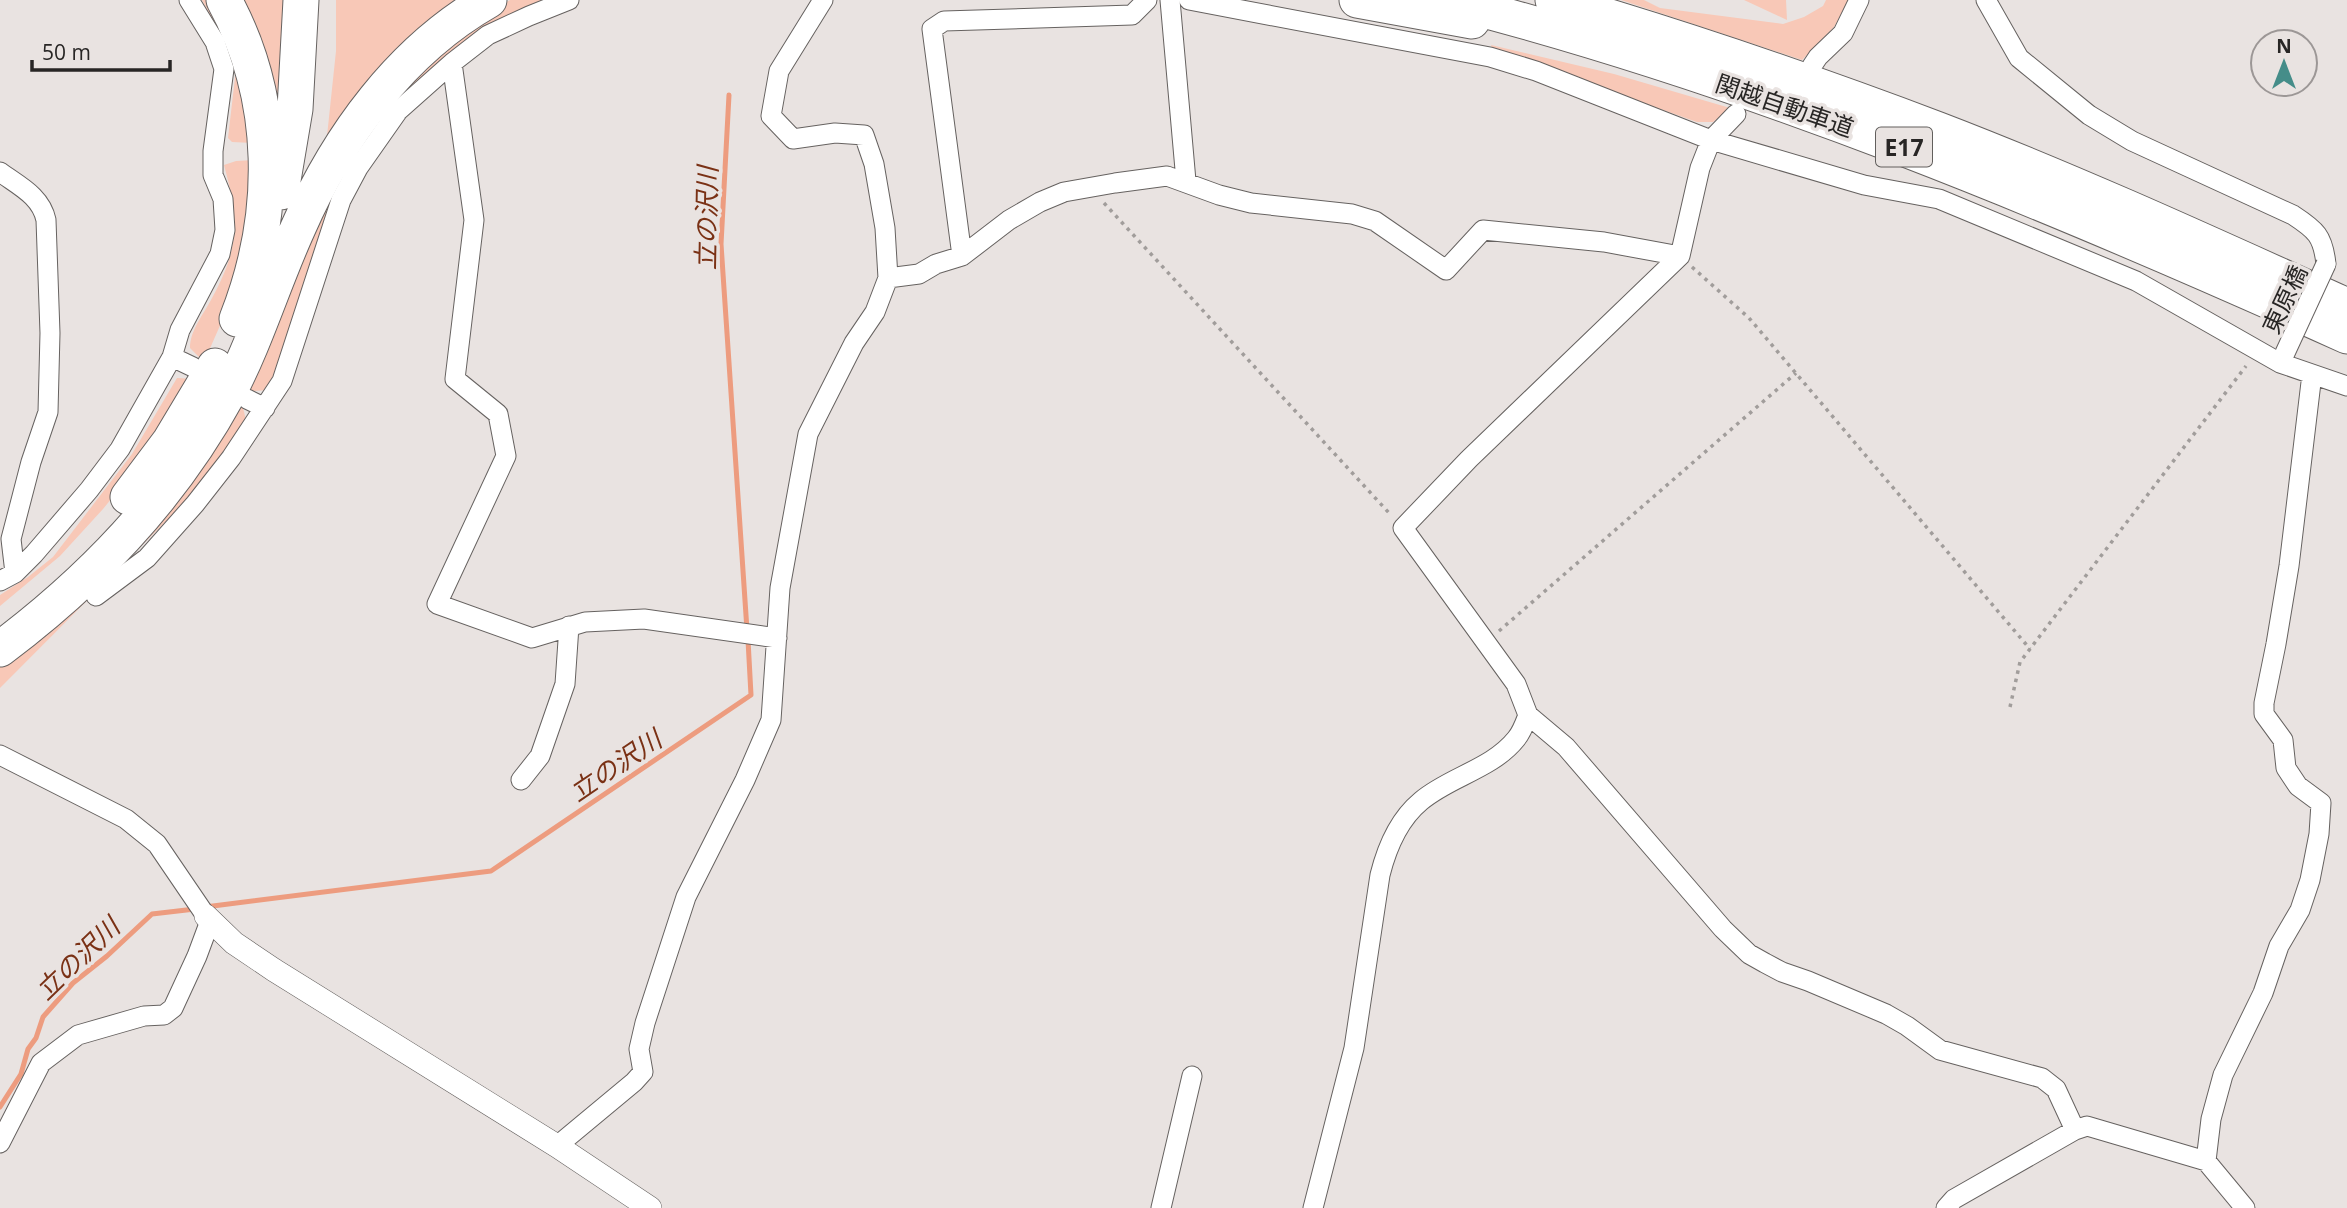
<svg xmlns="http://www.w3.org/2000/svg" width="2347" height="1208" font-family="'Open Sans','Noto Sans JP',sans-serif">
<rect width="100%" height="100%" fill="#e9e3e1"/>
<path fill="#f8c8b7" d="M202,0h7l19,30 25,113 -21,-1 -4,-4 8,-69 -14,-33z
M243,0h43l-6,146c-7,-50 -10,-102 -37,-146z
M336,0h123l-134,155 11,-104z
M510,0h48c-81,27 -168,96 -210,171 -13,23 -20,50 -28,74 -14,44 -29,88 -43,132l-9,13 -15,1 -8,-5 38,-80 36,-90 50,-88 37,-45 33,-33 55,-41z
M1621,0h23l16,8 123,16 21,-7 19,-11 3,-6h23l-15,27 -32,33z
M1744,0h42l1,20z
M1491,45l123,29 116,34 -17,14h-16l-99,-35 -58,-25 -48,-14z
M254,160l-21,136 -29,66 -14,-14c0,-18 14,-34 22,-50 28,-51 27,-78 12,-133l12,-4z
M177,378l18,1 -61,92 -31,38 -43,47 -60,50v-11l28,-18 25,-20 79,-103z
M237,405l6,3 4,16 -56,72 -191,192v-24z"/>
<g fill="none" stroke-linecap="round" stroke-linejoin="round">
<path stroke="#ed9c7f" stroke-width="5" d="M729,95l-8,149 26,386
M205,907l286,-36 260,-176 -3,-55
M0,1107l21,-33 7,-25 8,-11 7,-21 30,-34 34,-27 45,-42 43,-5"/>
<defs>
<path id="minor" d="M1170,0l16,181
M1189,0l301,57 46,14 175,69 153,45 75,14 197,82 144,82 67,23
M1986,0l33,58 70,57 43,26 161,74c23,15 30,21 33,49
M452,63l22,157 -19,159 43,35 8,42 -69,148 95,34 53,-16 59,-3 133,19
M1812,66l6,-9 25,-24 16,-33
M0,172c19,14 41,24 46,48l4,113 -2,79 -17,50 -20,77 4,34
M962,256l-30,-227 12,-8 188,-6 15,-15
M888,278l31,-4 17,-10 26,-8 47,-36 31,-18 24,-10 51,-9 52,-7 52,19 32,8 101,11 23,7 71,49 37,-40 121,12 76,14
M172,357l21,10
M247,399l18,9
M0,581l15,-8 19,-19 55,-64 31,-41 52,-92 8,-27 40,-76 5,-24 -2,-31 -10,-24v-24l11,-82 -9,-27 -26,-42
M96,596l51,-38 48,-54 36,-46 51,-77 59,-181 17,-32 40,-57 54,-48 36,-28 41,-19 40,-16
M1528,715l38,32 157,182 26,25 16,9 17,9 26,9 78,33 21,12 33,24 102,28 14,11 19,41
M0,755l126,64 31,25 49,72
M521,780l19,-24 25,-72 4,-58
M0,1143l41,-80 37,-28 66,-19 20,-1 9,-7 24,-52 13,-35
M557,1146l77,-64 9,-10 -4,-23 6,-26 41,-126 59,-117 26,-60 9,-132 28,-154 46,-91 21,-31 13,-34 -3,-50 -11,-64 -10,-29 -29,-2 -42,6 -22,-23 8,-45 44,-71
M2206,1161l5,-42 12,-44 40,-82 16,-47 21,-36 10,-30 9,-46 2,-31 -23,-17 -12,-18 -3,-28 -19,-26v-11l12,-59 13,-78 23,-192
M1161,1208l31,-132
M1313,1208l41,-160 26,-173c7,-28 18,-55 41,-74 28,-24 71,-32 95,-62 6,-7 9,-16 12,-24l-12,-31 -113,-156 66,-69 211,-203 20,-88 11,-28 25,-26
M1946,1208l8,-9 121,-69 12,-4 119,35 39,47"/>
<path id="tertiary" d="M206,916l28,27 40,27 283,176 93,62"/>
<path id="motorway" d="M224,0c54,99 54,215 13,319
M1357,0l115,21
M1446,0c312,80 608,204 901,336
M1553,0c130,38 259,82 386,130 138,53 273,115 408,176
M281,192l14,-83 6,-109
M128,497l42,-56 45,-75
M0,649c92,-69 173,-154 228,-255 28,-53 45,-111 70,-166 40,-91 103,-178 191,-228"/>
</defs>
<use href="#minor" stroke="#666260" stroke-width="21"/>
<use href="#tertiary" stroke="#666260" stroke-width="24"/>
<use href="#motorway" stroke="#666260" stroke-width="37"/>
<path stroke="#a19d9b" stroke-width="3.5" stroke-dasharray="3.5 5" stroke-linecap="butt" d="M1104,203l286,311
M1692,267l57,51 281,331
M1499,631l297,-258
M2010,707l10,-45 226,-296"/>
<use href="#minor" stroke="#fff" stroke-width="19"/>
<use href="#tertiary" stroke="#fff" stroke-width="23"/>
<use href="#motorway" stroke="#fff" stroke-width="35"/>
<defs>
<path id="minor-bridge" d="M2285,353l41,-89"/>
</defs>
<use href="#minor-bridge" stroke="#666260" stroke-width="21" stroke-linecap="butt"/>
<use href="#minor-bridge" stroke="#fff" stroke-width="19"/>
</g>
<g text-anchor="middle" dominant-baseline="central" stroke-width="7" stroke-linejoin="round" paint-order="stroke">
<rect fill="#e9e3e1" stroke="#625f5d" stroke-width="2" x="1876" y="127.5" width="56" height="39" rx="5"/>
<g font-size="23" font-weight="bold" fill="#282625">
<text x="1904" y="147">E17</text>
</g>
<g font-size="24" fill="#282625" stroke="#e9e3e1">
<text transform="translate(1785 105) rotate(19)">関越自動車道</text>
<text transform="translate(2284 299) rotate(-65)">東原橋</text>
</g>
<g font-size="26" font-style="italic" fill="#7a3115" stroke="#e9e3e1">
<text transform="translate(706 218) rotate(-89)">立の沢川</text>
<text transform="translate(615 765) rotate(-34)">立の沢川</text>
<text transform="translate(77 958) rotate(-44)">立の沢川</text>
</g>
</g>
<g transform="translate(2284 63)"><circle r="33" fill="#e9e3e1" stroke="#9c9796" stroke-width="2"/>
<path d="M0-5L12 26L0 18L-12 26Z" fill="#458d89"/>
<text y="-10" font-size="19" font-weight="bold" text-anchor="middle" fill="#282625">N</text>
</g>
<path d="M32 60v10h138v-10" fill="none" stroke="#282625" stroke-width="3.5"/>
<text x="42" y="60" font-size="21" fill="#282625" stroke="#e9e3e1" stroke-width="5" paint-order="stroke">50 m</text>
</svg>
